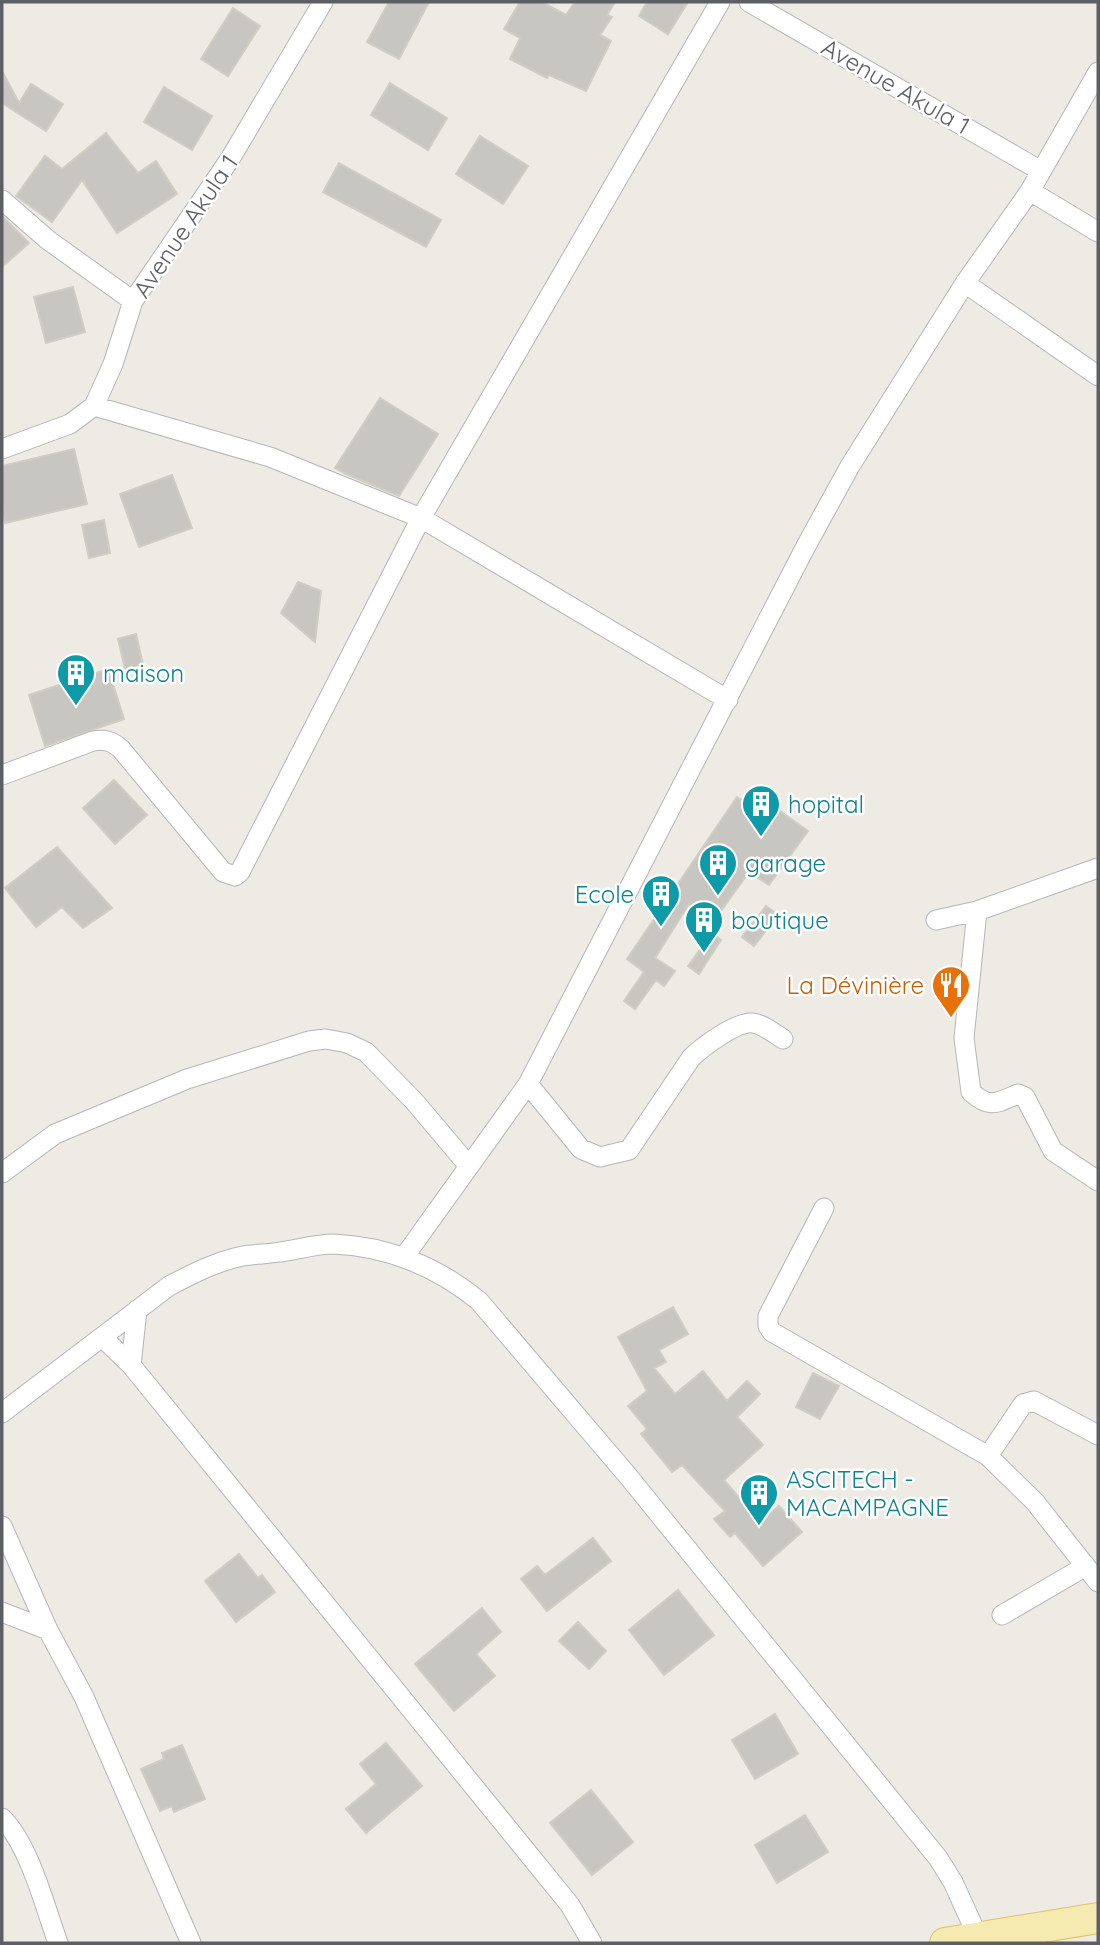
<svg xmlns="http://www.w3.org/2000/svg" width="1100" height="1945" font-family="Quicksand,sans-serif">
<rect width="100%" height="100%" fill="#edebe4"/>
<path fill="#c8c6c0" stroke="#d0cdc3" stroke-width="2" d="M389,2h40l-30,57 -32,-17z
M520,2h22l24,13 9,-13h40l-8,13 5,2 -12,18 11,6 -25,50 -37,-16 -2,3 -37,-19 10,-21 -16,-9z
M647,2h41l-20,32 -29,-18z
M233,8l27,18 -32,50 -27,-17z
M2,71l17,32 12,-19 32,20 -17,27 -44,-28z
M390,83l57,35 -19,32 -57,-35z
M164,87l48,29 -20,34 -48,-28z
M106,133l32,40 18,-12 21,33 -60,39 -35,-53 -30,42 -36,-26 29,-40 17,13z
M480,136l48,30 -25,38 -47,-30z
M339,163l102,57 -15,27 -103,-55z
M2,216l27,27 -27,24z
M73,287l12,45 -39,11 -12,-46z
M380,398l58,36 -39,62 -53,-22 -11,-6z
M74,449l13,55 -82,19 -3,-14v-43z
M172,475l20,53 -53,19 -19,-53z
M104,520l6,33 -21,5 -7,-33z
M298,582l23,9 -6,51 -34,-29z
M136,634l8,35 -18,4 -8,-34z
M108,669l16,50 -79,27 -16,-51z
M114,780l33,35 -32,29 -32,-36z
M737,797l26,18 7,-11 38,27 -39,54 -20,-13 -36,50 -24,-18 -34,54 20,13 -11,15 -8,-6 -21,29 -11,-8 20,-29 -17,-13z
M57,847l55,61 -29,20 -21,-21 -26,20 -31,-39z
M766,906l12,9 -24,31 -12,-9z
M712,933l9,7 -22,34 -11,-8z
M673,1307l15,27 -29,16 7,12 -12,6 21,26 28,-23 24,30 20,-20 13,13 -23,23 26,28 -39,35 36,42 19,-16 23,26 -39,34 -28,-33 -5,4 -16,-18 11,-8 -43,-46 -10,7 -31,-38 6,-5 -19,-23 19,-15 -29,-54z
M813,1373l26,13 -19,33 -24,-12z
M593,1538l18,23 -64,50 -26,-32 16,-13 8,9z
M239,1554l19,24 4,-3 13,17 -39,30 -31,-41z
M678,1590l36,45 -50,40 -35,-45z
M482,1608l19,24 -25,22 19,22 -41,35 -39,-47z
M578,1622l28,29 -17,18 -30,-28z
M775,1714l23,40 -43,25 -23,-39z
M386,1743l36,43 -56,47 -20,-24 30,-25 -16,-20z
M182,1745l23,54 -31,13 -2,-6 -12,5 -19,-42 23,-10 -2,-6z
M591,1790l42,52 -41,33 -42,-52z
M805,1815l23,37 -51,31 -22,-38z"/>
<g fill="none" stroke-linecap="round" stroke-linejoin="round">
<defs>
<path id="street" d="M749,2l292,169
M1030,191l68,41
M2,200l46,40 85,61
M965,283l133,93
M94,406l176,51 151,61 307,182
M2,449l68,-25 24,-18 19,-42 20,-63 97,-142 93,-157
M2,775l91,-34c12,-2 19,0 28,8l102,123 12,4 5,-4 181,-354 299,-516
M977,911l-13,127 7,54c19,17 25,11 47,2l7,3 28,54 45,30
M936,920l41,-9 121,-43
M528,1084l53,65 19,8 29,-7 62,-92c11,-11 46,-37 62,-35 11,2 21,10 30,16
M2,1173l53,-39 132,-55 122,-38 17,-2 21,4 19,9 48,49 54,64
M824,1208l-56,108v10l4,6 216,124 47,46 63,80
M404,1257l124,-173 278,-538 44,-80 115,-183 65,-92 68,-119
M103,1338l28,27 439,540 22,38
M131,1365l6,-55
M2,1413l167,-127c23,-12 48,-25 74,-30 12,-2 25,-2 37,-4 17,-2 36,-8 53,-8 54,2 105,23 146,57l149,175 310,382 15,24 25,55
M988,1456l35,-52 11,-3 64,34
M2,1526l46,104 36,67 107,246
M2,1612l46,18
M1002,1615l84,-49
M2,1818c27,26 43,89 56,125"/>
<path id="primary" d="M945,1943l153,-25"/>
</defs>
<use href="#street" stroke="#b4b6b9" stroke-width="21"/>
<use href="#primary" stroke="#e0c169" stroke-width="32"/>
<use href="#street" stroke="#fff" stroke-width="19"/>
<use href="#primary" stroke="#f5ebb0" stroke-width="30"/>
</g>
<defs>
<symbol id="building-pin" viewBox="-11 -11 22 30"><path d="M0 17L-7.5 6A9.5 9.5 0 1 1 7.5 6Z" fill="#0f9aa8" stroke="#fff"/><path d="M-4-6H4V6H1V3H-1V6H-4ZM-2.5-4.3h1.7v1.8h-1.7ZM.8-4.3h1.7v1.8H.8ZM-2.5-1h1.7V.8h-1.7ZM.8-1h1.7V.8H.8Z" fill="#fff"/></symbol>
<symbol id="restaurant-pin" viewBox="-11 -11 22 30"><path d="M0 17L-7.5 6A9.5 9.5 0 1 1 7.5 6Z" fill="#e8710a" stroke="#fff"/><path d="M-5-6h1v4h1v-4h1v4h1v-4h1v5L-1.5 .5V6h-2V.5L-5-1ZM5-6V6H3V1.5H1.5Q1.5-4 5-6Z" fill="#fff"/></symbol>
</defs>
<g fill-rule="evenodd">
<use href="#building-pin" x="54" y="651" width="44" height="60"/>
<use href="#building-pin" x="739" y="782" width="44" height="60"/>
<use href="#building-pin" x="696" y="841" width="44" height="60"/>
<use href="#building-pin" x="639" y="872" width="44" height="60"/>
<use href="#building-pin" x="682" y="898" width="44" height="60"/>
<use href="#restaurant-pin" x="929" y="963" width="44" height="60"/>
<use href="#building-pin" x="737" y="1471" width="44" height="60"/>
</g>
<g text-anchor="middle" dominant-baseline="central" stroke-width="5" stroke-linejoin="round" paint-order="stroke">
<g font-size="24" fill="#5c5f63" stroke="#fff">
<text transform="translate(896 86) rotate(30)">Avenue Akula 1</text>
<text transform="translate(185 226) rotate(-56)">Avenue Akula 1</text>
</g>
<g font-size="24" fill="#0d838f" stroke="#fff" text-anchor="start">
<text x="103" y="673">maison</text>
<text x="788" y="804">hopital</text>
<text x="745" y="863">garage</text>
<text x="634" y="894" text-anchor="end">Ecole</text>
<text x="731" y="920">boutique</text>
<text x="786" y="1479">ASCITECH -<tspan x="786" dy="28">MACAMPAGNE</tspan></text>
</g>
<g font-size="24" fill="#c56008" stroke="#fff" text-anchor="end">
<text x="924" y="985">La Dévinière</text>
</g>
</g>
<rect width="1100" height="1945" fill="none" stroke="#5c5f63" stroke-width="7"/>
</svg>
